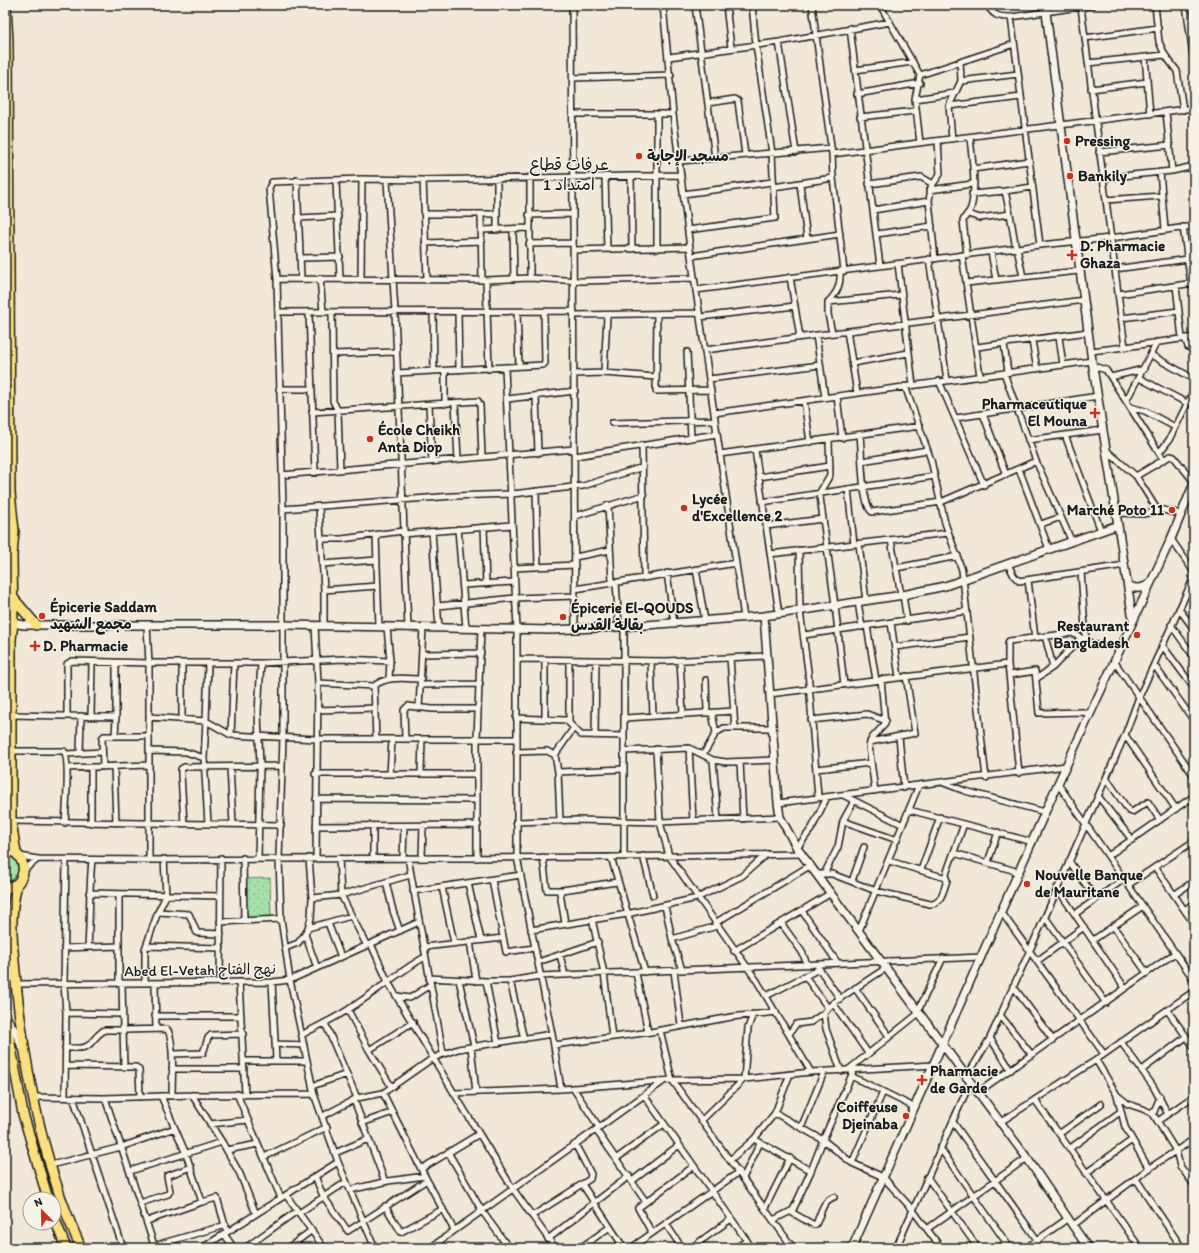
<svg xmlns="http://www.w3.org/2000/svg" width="1199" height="1253" font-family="Itim,'Playpen Sans Arabic',sans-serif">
<defs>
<pattern id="grass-dots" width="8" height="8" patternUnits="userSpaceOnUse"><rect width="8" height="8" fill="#a5e2a9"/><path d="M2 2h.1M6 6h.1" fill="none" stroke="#8dc191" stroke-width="1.8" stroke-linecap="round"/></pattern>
<pattern id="park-tufts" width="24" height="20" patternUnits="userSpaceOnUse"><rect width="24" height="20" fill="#a5e2a9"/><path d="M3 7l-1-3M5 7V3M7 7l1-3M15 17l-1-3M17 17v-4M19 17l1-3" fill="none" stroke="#8dc191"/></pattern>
</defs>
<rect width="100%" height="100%" fill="#f2e8d7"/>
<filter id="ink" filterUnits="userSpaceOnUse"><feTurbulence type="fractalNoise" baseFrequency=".025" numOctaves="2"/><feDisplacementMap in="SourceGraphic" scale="8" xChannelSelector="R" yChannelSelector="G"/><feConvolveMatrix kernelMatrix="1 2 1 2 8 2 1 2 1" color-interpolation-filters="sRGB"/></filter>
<g filter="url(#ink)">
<path fill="url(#grass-dots)" stroke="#607f62" d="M270,878l1,39 -25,1 -1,-39z"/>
<path fill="url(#park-tufts)" stroke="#607f62" d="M5,853c14,5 15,14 11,27l-11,6z"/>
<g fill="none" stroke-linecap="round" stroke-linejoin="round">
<defs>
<path id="street" d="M572,5l3,624
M663,5l10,109 18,142 53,362
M695,5l20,153
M726,5l5,43
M812,5l20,149 1,24 11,93
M880,5l40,70 -5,24 5,44
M987,5c7,11 11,12 24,12l82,-12
M1155,5l4,37 6,13 12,16 6,39
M1186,5l8,58
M1081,7l44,340 69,-10
M1011,17l29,228
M850,28l30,238
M1085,38l73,-10
M779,42l17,110
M669,57l110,-15 111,-20
M1145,57l5,57
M1088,63l77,-8
M855,70l58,-8
M920,75l94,-31
M573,78l98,-3
M961,81l57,-7
M1091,89l56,-7
M857,94l63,-11
M915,99l40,-6
M708,103l27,-4 3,2 7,54
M949,106l72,-9
M1166,112l6,59
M573,114h100
M657,114v135
M860,117l55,-6
M952,139l-3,-33 12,-25 -1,-20
M1099,152l71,-7
M832,154l362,-46
M680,161l151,-13
M1192,167l2,31
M973,169l56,-8
M1160,172l5,57
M605,176l2,73
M631,176l1,73
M530,177v101
M1102,178l70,-7 22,-5
M297,180l4,98
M336,180l4,99
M387,180l8,132 13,316
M423,180l4,99
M800,184l7,55
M869,184l52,-7 12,7
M773,187l60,-9
M930,190l42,-6
M1005,191l27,-4
M683,194l89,-12
M972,194l33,-3 5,23
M1106,200l55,-4
M873,210l56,-9
M424,214h73
M968,214l12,4 30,-4 6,35
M481,215l1,65
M529,215l44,-1
M299,218l39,-2
M1183,227l8,57
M482,230l47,-2
M497,230v-52
M513,230l1,49
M688,230l87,-12 -3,-65 -16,-108 -4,-40
M877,234l55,-8
M425,243l57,-2
M529,244l44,-1
M1017,248l6,29
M574,250l116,-3
M991,252l5,28
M962,255l18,121
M967,255l-4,-34c1,-5 6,-7 8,-13 6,-22 1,-49 -1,-71
M691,256l149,-22
M301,258l39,-1
M929,259l18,121
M935,259l-6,-58 2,-14 9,-13 -2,-33
M898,264l15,121
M1115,269l73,-10
M790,277l10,60
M320,278l3,34
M361,278l1,-99
M277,279l209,1 44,-2 52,3 112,-3
M486,280l3,89
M966,283l113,-12
M1176,286l6,52
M696,290l344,-45 71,-7 83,-12
M1118,294l76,-11
M828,302l73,-7
M278,312l296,-1
M332,312l1,89 5,10 2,59
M433,312l1,59
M458,312l1,58
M517,312l2,54
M309,313l6,160
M657,314l-1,77 55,-1
M574,315l125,-2
M700,317l95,-11
M1121,318l58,-7
M847,331l10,62
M832,333l-4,-19v-12c10,-10 13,-18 12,-31
M816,335l9,63
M1059,337l4,28
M1185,338l3,9 6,4
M1032,341l5,28
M1004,344l4,28
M977,347l111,-15
M705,350l379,-50
M1091,351l34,-4
M687,352l4,86
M333,354l63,-2
M1151,355l43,24
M853,363l55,-10
M1093,366l13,4 57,89
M505,368l12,262v227l35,177 9,55
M445,371v33
M397,373l146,-8 2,-2 -1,-52
M604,373l3,-57
M1004,373l32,88 36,81
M574,374l30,-1 52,4
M1111,377l33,-8
M1139,378l48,25
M709,379l111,-14
M939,381l45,104
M905,386l26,74 14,63 17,47 24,208
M279,389h32
M536,396l2,57
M837,396l5,42
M507,399l68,-8
M804,401l6,41
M1126,401l31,-59
M455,403l3,56
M429,405l3,57
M1130,407l15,4 30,16
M312,412l166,-11 2,4 2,52
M714,413l378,-52
M983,414l23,61
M956,418l142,-22
M612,423l103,-3
M860,435c2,15 1,69 12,77l69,-10 95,-41
M1065,435l36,96
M829,440l1,35 -10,17v5l15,108 9,80
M1028,440l75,-10
M642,445l2,132
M755,450l24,164
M1107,451l29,25 22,35
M1159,453l10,-13 25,-50
M720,454l200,-28
M575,456l142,-22
M862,461l65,-11
M1019,469l30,80
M282,475l292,-26
M1136,476l34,-20 4,1 20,25
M759,477l71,-11
M848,489l6,55
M536,491l2,76
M762,502l173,-26
M608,505l4,77
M319,507l5,83v36
M283,509l-6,-230 -8,-91 3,-6 90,-3 61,1 258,-5
M1117,513l26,1 20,-4 18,4
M575,516l69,-21
M1041,524l20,-7
M766,526l57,-7
M484,527l2,57
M458,529l8,100
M432,532l7,96
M403,534l109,-9
M376,535l3,92
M321,539h21l61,-8
M1171,539l23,33
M891,540l10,55
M859,544l7,57
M799,550l1,61 8,60 10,126
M770,554l178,-21
M575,557l35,-7
M322,564l55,-4
M1008,564l6,12 5,5 106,-16
M514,568l61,-3
M896,568l62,-12
M696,569l9,52
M1081,572l5,70
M667,573l7,50
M1028,580l7,58
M616,582l3,45
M463,585l51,-3
M575,589l161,-26
M324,590l53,-4
M903,595l4,26
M858,602l4,25
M438,606l77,-8 60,-2
M1179,609l15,20
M891,623l8,54
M1171,625l23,32
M147,626l2,37v197
M315,626l3,57 -2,175
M867,626l9,54
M387,627l3,34 -1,18
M624,627v230
M804,635l163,-24
M1045,636l8,31
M1162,645l32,43
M895,647l75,-10
M422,654l59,-1
M730,658l5,70
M517,659l149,2 100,-5
M569,661v61
M651,661l2,55
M680,661l3,53
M1114,661l80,115
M1008,664l11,109
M1154,665l40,56
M1010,675l25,-4 4,42 44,-1 7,2
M1036,679l17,-12 28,-29
M706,680l1,33
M318,683l56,3 2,53
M421,685l59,-1
M374,686c14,-11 32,-7 48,-7
M770,694l238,-30v-21l1,-2 63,-8 23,12h28
M419,708l4,-80
M318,710l57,-2
M712,713l4,20
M11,715l105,2v-54
M67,716v-52l5,-3 77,2h112l82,-4 47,2
M91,716l1,-54
M116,717l-1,19h34
M149,717l57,4 2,-58
M182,718v-55
M516,718l50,2 15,15 43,1
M625,718l109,-7
M545,719v-59
M811,720l56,-6 19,7
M231,735l3,-72
M1125,735l51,74
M595,736l1,-76
M899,737l5,51
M405,739l-1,-29 4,-4 24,3h46
M870,742l45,-9 -9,-57
M689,748l4,72
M656,749l4,73 9,34 88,125 54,91
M11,751h53c6,9 2,58 1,72
M149,751l37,1 18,6
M624,751l65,-3 24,12 13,2 49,-2
M516,752l31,-1 8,4 3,17 2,49
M80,753l1,-37
M66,754l36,-2
M555,755l18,-26
M703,755l13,-22 8,-5h49
M713,760l5,59
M740,762l3,57
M114,766l2,57
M91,767v56
M103,767l-1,-29 2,-2h11
M230,767l3,57
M67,768l82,-3
M816,769l55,-6
M558,772l66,-3
M315,774h162
M390,774l2,-35
M421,774l1,-35
M1106,778l23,33 3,1 16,-10 12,18
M944,783l21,8 80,21
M1058,784l136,196
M875,791l-6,-45 3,-8 13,-14 -4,-45
M843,795l60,30
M1098,796l34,44
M316,799l161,1
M778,803l288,-37
M909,810l124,32
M11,821l270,4
M843,821l54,19
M516,822l60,-2 84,2 120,-5
M184,823l-3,-48v-6l3,-2 97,-1
M208,824l-4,-66 2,-37 25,14 86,4h199
M316,826l162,-1
M797,848l15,-20 15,-31
M954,853l65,19
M19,856l19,3 111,1 462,-3 191,-3
M643,856l10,39
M1108,856l86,-60
M543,857l4,33h15
M611,857l34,115
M243,858l1,63
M258,858l2,-91 -2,-55 3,-49
M309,858l3,40 29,-3 69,-20
M339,858l2,37 26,51
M373,858v-32
M403,858l1,-32
M408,858l35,195
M422,858l1,-32
M477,858v-119l4,-110
M1069,861l27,38
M988,862l10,-30
M1155,867l39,57
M24,870l14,-11
M921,870l19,-53
M817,874h15l44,17 54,13c11,1 14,-15 17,-24l-1,-2 -57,-17
M824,874l14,-27 5,-26 11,-20
M945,877l19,-53
M492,880l14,72 28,-4
M852,881l12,-34
M386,882l7,29 7,20
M468,883l13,57
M1128,885l66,-44
M442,887l12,56
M1057,888l68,100
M413,891l108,-16
M89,893l131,3
M119,894v90
M1174,895l20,-14
M665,906l7,33
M1185,910l9,-7
M802,911l35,51
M158,912l31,2 8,19 24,1
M1002,913l102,141
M1075,914l49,-35
M1045,917l61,86
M592,919l12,54 8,64
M220,922l61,-3
M328,923l13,34
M565,923l-5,-30 2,-3 55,-8
M715,923l96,-58
M781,923l21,29 5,12
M1113,926l34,47
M308,928l3,-10 1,-20
M531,930l96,-16 70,-16 45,-22 25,-22
M859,931l60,-146
M1093,940l50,-34
M470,941l6,40
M371,944l17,38 66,111 59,96 42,59
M146,946l75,2
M88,947c2,-29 1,-58 4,-87
M424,947l79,-9
M64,948l55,-2
M285,948l13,-5 7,-9
M734,951l97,-58
M560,955l5,20
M1037,961l47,-34
M538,962l60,-20
M818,967l22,32
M317,968l-12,-34 3,-6 43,-12
M682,970l-10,-31 45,-13
M674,971l7,54
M636,973l12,59
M805,976l23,32
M429,978l57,3
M459,980l15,66
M510,981l14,58
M239,982l6,112
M272,982l4,78
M145,983v-34l13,-37 8,-16 -2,-37
M155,983l1,46
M220,983l1,-125
M16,984l256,-2 18,-2 129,-58
M1013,986l40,54
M855,988l34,48
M397,996l13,2 20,-13
M766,996l53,-27
M833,1003l35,50
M348,1010l21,40 22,36
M1167,1010l27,37
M918,1011l25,-53
M66,1013l56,1
M1000,1015l32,40
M155,1016h86
M325,1023l32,75
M660,1030l12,50 121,168
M303,1034c15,-8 31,-15 46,-25 26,-16 49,-37 76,-52
M789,1034l7,-10 15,-2 13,-9
M990,1038l21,32
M1121,1042l32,44 15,28
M498,1043l-12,-62h24l30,-5 442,-19
M275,1044l29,1
M554,1045l97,-13 80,-15 45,-5
M471,1047l5,45
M65,1048c32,1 19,-3 39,-18h19l-1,-46
M369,1050l44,-28
M172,1054l31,-1 5,-15 3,-3 32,-1
M1096,1060l21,35 8,32 24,42
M243,1061h64
M66,1066l70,1 3,3 1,27
M124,1066l-1,-36 44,-1c8,10 5,53 5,67
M172,1069h72
M848,1070l71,-57
M1142,1070l44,-33
M841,1071l-15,-42 -2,-16 9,-10 53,-35
M851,1076l63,31
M966,1078l24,-40 55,-121 80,-182 14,-38 55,-120
M312,1086l35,-12
M573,1088l26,39
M383,1093l38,76 33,61
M454,1093l107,-4 111,-9 72,-1 67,-7 123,-7
M977,1093l198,-140
M237,1094l44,104
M644,1095l108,153
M1117,1095l11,9 15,5 10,5 23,37 4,15 14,19
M32,1097l73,1 87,-3 122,-1
M65,1097l1,-84 -2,-29 2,-124
M73,1097l50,151
M105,1098l50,150
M354,1100l31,82
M1035,1100l105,148
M775,1113l48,27 29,23 31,14 29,32 29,39
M1153,1114l7,-17
M323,1116l34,-18 26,-5 50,-35 25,-9 94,-15
M701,1121l43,-42 4,-51 5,-14
M1158,1121l36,-25
M953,1122l85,119
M362,1123l31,-11
M999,1123l97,-63 98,-69
M210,1124l38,-4
M801,1128l23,-56
M596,1130l50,72
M1059,1134l42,-30
M754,1139l57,32 -18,39 -20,10
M222,1142l18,32 16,40
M940,1148l70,100
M1069,1149l51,-37
M227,1150l31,-6
M448,1152l34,59 27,37
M335,1153l33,-14
M264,1157l63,-30
M617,1158l47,-34
M730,1160l24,-21 21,-26 15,-39
M852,1163l31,-71
M51,1165l70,-18 54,-19
M421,1169l58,-35
M130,1171l92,-29 -30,-47
M811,1171l12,-31 31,-70
M1086,1173l46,-33
M315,1176l8,20 25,35 79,-51
M927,1177l51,71
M743,1178l17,-35
M1136,1179l46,69
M632,1181l47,-36
M582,1184l42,64
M350,1190l38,-9 37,-5
M286,1195l38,53
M202,1202l15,-4 10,34
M140,1203l28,-9 2,-3 -3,-15 24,-9
M385,1206l16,26 42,-23
M765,1208l25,-50
M791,1212l23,13 2,-1c5,-10 6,-23 18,-27
M299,1213l47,-31
M532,1216l58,-37 1,-5 -15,-28
M147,1221l55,-19 -16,-48 -25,-58
M666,1224l16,24
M1072,1226l79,-59 43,-28
M927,1229l100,-71
M652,1233l-14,-25 56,-42
M224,1234l10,14
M548,1239l81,-63
M639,1242l4,6
M146,1248l80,-23
M202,1248l136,-86
M245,1248l52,-37
M288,1248l24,-18
M375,1248l-37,-86 -24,-68 -24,-114 -9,-61 -2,-61 4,-121v-228l170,-13 59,-2 61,-7 10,-1 60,-19
M430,1248l234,-167
M495,1248l10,-5
M580,1248l30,-21
M631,1248l108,-76
M691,1248l40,-29
M735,1248l12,-7
M896,1248l74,-165
M999,1248l7,-6
M1026,1248l41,-29"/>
<path id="secondary" d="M1045,5l47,356 41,259
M1128,585c8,5 15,4 22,-2
M5,613l8,10 11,2h260l268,5 67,-3 145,-11 139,-21 42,-9 173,-61
M764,616l14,187 2,14 17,31 230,310 61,90
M5,1015l11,18 6,14
M852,1248l202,-456 117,-253 23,-56"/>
<path id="highway" d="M6,5l2,36 2,452 4,38 -2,25 1,67 -2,16v182l5,32
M13,598l23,27
M5,849c18,3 24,21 12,35l-12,5
M17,884c-9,36 -4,63 -1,99 9,91 27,182 65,265
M5,1015l18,99 25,85
M54,1217l12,31"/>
</defs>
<use href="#street" stroke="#1c1c1c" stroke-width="8"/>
<use href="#secondary" stroke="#1c1c1c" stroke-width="10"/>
<use href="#highway" stroke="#1c1c1c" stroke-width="12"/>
<use href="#street" stroke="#f7f3e8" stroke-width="5"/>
<use href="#secondary" stroke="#f7f3e8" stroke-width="7"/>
<use href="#highway" stroke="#fbe080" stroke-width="9"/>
</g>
</g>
<g fill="#c8321e" stroke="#f7f3e8" stroke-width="1.5">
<circle cx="1067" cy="141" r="4"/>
<circle cx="639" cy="156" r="4"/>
<circle cx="1070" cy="176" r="4"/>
<path d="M1070 249h4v4h4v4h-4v4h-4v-4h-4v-4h4z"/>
<path d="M1093 407h4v4h4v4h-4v4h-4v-4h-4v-4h4z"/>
<circle cx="370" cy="439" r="4"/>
<circle cx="684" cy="508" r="4"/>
<circle cx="1172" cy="510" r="4"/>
<circle cx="42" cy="616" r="4"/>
<circle cx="563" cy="617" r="4"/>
<circle cx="1137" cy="635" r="4"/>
<path d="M33 640h4v4h4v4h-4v4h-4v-4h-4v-4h4z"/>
<circle cx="1027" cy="884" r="4"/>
<path d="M920 1074h4v4h4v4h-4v4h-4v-4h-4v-4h4z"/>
<circle cx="906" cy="1116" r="4"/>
</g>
<g text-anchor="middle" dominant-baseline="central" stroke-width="3" stroke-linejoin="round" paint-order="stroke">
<g font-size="15" font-weight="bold" fill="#1c1c1c" stroke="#f7f3e8" text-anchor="start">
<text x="1075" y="141">Pressing</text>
<text x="647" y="156">مسجد الإجابة</text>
<text x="1078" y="176">Bankily</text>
<text x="1080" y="246">D. Pharmacie<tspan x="1080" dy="17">Ghaza</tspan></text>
<text x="1087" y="404" text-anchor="end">Pharmaceutique<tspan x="1087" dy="17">El Mouna</tspan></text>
<text x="378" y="430">École Cheikh<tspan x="378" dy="17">Anta Diop</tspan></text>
<text x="692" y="499">Lycée<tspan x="692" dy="17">d'Excellence 2</tspan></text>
<text x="1164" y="510" text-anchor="end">Marché Poto 11</text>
<text x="50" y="607">Épicerie Saddam<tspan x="50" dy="17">مجمع الشهيد</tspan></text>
<text x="571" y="608">Épicerie El-QOUDS<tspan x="571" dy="17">بقالة القدس</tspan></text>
<text x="1129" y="626" text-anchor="end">Restaurant<tspan x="1129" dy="17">Bangladesh</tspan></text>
<text x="43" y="646">D. Pharmacie</text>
<text x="1035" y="875">Nouvelle Banque<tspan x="1035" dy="17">de Mauritane</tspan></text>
<text x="930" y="1071">Pharmacie<tspan x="930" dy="17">de Garde</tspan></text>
<text x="898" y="1107" text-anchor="end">Coiffeuse<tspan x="898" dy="17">Djeinaba</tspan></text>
</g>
<g font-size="15" fill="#1c1c1c" stroke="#f7f3e8">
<text transform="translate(200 970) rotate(-1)">Abed El-Vetah نهج الفتاح</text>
</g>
<g font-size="17" fill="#1c1c1c" stroke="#f7f3e8">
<text x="569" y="164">عرفات قطاع<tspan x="569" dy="20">1 امتداد</tspan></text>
</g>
</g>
<rect width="1199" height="1253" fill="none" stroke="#f7f3e8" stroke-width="20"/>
<rect x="10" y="10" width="1179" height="1233" fill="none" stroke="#1c1c1c" stroke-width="1.5" filter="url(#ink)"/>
<g transform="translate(42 1211) rotate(337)"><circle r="19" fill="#f7f3e8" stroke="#9f9d96"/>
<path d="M0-3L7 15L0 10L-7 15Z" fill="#c8321e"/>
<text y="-6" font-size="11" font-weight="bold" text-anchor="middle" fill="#1c1c1c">N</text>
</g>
</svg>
